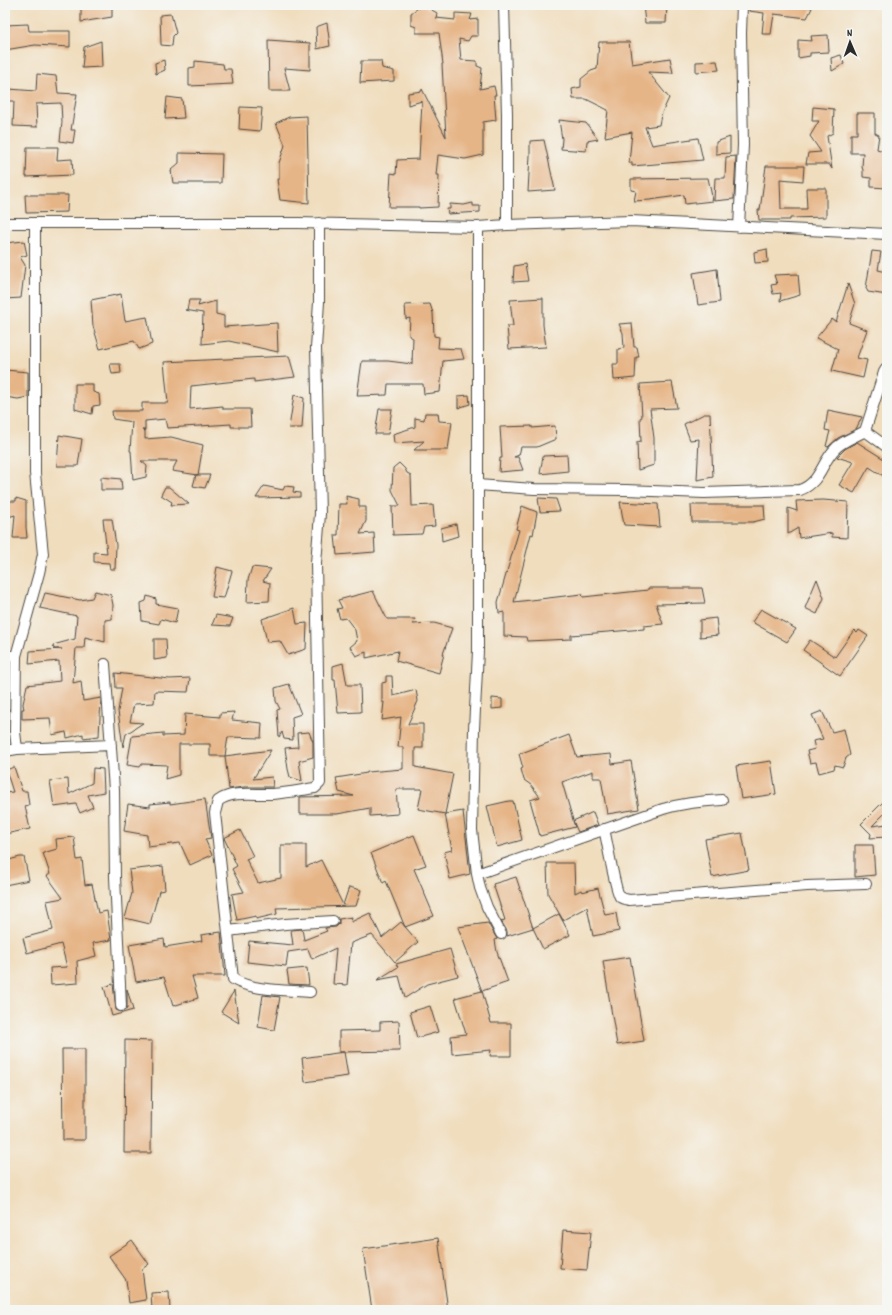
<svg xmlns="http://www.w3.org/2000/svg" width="892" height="1315" font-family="Dekko,sans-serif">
<rect width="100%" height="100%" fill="#f6f6f2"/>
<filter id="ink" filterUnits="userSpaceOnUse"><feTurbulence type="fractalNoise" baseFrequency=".025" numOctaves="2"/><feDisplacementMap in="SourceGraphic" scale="8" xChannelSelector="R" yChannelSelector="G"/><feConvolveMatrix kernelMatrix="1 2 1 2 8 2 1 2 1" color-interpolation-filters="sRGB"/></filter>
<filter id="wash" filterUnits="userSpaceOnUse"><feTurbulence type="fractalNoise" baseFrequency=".012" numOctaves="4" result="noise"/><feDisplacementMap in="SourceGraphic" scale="16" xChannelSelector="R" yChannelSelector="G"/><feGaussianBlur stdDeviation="0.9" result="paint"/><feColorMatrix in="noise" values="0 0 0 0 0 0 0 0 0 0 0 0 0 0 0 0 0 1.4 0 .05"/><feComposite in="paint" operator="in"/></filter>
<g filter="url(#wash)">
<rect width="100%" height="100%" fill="#f0ddbd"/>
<g id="blocks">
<path fill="#e6b587" d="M81,5h31v12l-31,5z
M423,5l14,8 -1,5 19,2v-7l17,1 -2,6 8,-1v17h-7l-3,5 -9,-2 2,21 16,1v5l5,2 -2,21 14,-3 2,9h-2l2,25 -13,2v33l-18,4 -27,-4 -2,20h3l-1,32 -19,1v-1h-30l2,-34 5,1 1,-14 22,-1 3,-58 -14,4v-12l14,-2v-2l24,48 -4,-73h1l-4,-31h-23v-6l-5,-2v-12z
M643,5h24l-1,18h-21z
M750,5h54l8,3 -5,10 -33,-4 -3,20h-9l2,-21 -15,-2z
M171,14l5,19 -3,3 -1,10 -11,-1 -1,-30z
M327,23l3,23 -13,3 -1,-22z
M28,24l1,7h41v16l-35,-2 -30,5v-25z
M828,35l1,17 -19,1v3l-12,2v-18l14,1 -1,-5z
M268,40l42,3v27l-26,-2 6,23h-21z
M101,41l1,26 -20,1 2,-21z
M599,42h30l3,22 38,-6 3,15 -25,-1 21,26 -8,17 -2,10 -14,2 7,18 46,-7 5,22 -71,6v-3h-3l3,-31 -27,5 3,-27 -22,-11h-13l-1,-10 9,-2v-8l10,-8 6,-2z
M841,55l3,9 -12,7 -1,-13z
M164,60l1,10 -9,4 -1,-11z
M195,61l28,3 1,5h7l2,15 -44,2v-18l6,-1z
M361,61h20l1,7 12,3v10l-34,2z
M717,61l2,9 -23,2v-10z
M37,74l19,2 2,17 19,1 -6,36h4l-2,13 -13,-2 2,-19 -1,-19 -25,1 1,23 -24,-1 1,-25h-9v-6l4,-6 27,2z
M167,97l15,2 2,19 -19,1z
M240,107l22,1 -2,23 -21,-2z
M813,107l21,2 -1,24 -6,3 5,33 -3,-5h-23l2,-11 13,-1 -11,-16 9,-15h-7z
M857,113h18v20l4,2 -2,14 10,3v36l-16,-1v-9l-8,-1v-7l-1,-3 1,-14h-12v-19h6z
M307,116l2,87 -29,-3 -3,-21h2v-16l6,-18 -9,-22 13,-6z
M559,120l27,3 12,16 -11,2 -1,10 -25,-2 1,-10z
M730,137v16l-14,1v-12z
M544,140l11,50 -27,2 2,-37v-14z
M27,147h31l-1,13 15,-1 1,16 -47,2z
M179,153l43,1 -1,29h-48l-2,-13 8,-7z
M736,156l-2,43 -20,2 1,-23h10l1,-21z
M766,166h38l-1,15 -23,-2 1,30h26l-1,-21h20v29l-36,1v2h-31l-1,-10h2z
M708,178l5,23 -28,3 -1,-9 -34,5 -16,1 2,-10 -5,-1v-11z
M25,195h43l-1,17 -41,1z
M473,203v3h7v6l-32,2 -1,-5h3v-5l14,1z
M24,241l3,14 -7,2 5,8 -4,33 -16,1v-56z
M767,249l1,13 -13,1 -1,-11z
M872,251l9,1 -3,18 9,2v23l-19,-3 -2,-4z
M525,264l3,17 -15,1 1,-16z
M717,269l3,33 -22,3 -5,-32z
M798,274l2,21 -20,6 1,-8 -8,1 -2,-9 6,-1 -3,-9z
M848,284l7,20 -6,19 18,7 -10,28 10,2 -4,18 -31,-7 6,-22 -22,-11 16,-19 4,3z
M121,294l4,27 22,-4 5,27 -13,5 -5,-8 -34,8 -7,-23 -2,-26z
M543,298v27l3,22 -37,2 -2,-23h6l-3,-26z
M189,300h11l-2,6 18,-5v13l8,2v11l53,-4 1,29 -49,-11 -27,3 1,-31 -18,-3h2z
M430,304l3,9 1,23 5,1 -1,11 23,1 3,10 -21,2 -3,31 -16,2 -1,-10h-35l-1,11 -30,1 5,-35h26l24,3 1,-26 -4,-2 1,-18 -4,1 -1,-14z
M632,323l2,24h3l2,10h-3l-1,21 -21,2 -1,-16h5v-15l6,-1 -1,-15 -4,-9z
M289,356l6,21 -41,5v-3l-63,7 -1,23 33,-3v3h27l1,18h-20v-3l-64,4 -2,-9 -20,2v9h-3l3,1v8l26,-2 32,8 -5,30 -26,-4 5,-10h-36l6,5 -1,11 -13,3 -2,-29h-1l2,-29 -19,-3 -1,-8h30v-8h26l-4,-41z
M110,364h10l1,9 -9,1z
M5,370l23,2v25l-10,2 -13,-2z
M672,382l5,26 -27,1 4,29v27l-16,5 -1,-28 4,-1 -1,-23 2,-1 -2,-33z
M75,384h18v8l6,2 1,11 -7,1 -1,8 -17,-5z
M294,395l10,3 -2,30h-13z
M469,395l1,9 -12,4v-12z
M379,409h13l-4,25h-13z
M828,410l34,7 -6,12 -18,9 -10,9 -2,-1 4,-15 -5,-1z
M425,413h13l1,8 13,1 -4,28h-34l10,-9 -30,2 -1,-9 22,-7v-9l9,2z
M704,414h6l3,63 -16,3 2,-41 -9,1 -6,-16z
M532,426v2l23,-2 1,13 -19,8h-16l-2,8 -5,2h4l5,13 -24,2 1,-14h2l-2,-31z
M59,435l23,4 -4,27h-21z
M857,442l30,19v17l-18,-11 -15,26 -15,-8 14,-23 -16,-5 8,-8z
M567,455l1,16 -28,3 3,-18z
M399,463l6,6 2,4 4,2 1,31 21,-1 2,21 -11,1 -2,7 -29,1 -1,-29h8l-8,-16 1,-22z
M196,475h14l-5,13 -12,-2z
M101,477l20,2 1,11h-21z
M264,486l19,4 2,-4 9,1 -1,5 7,1v4l-44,1z
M165,487h4l20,17 -18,1 1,-3 -11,-7z
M346,496l13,3v8h7v14l-6,13 14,-1 1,19 -38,3 -2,-20h3l1,-31h8z
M16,498l10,3v26l1,11h-14l2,-23 -10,3v-17h11z
M538,498l18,1 4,12 -20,1z
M823,500l25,2 -1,36 -15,-1v-4l-33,5 -1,-10 -10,6v-26l9,3 -1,-10z
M620,502l38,2 2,23 -36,-2z
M691,505h73l1,14 -12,3h-61z
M522,506l15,6 -4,23 -2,-1 -17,68 68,-8 1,3 65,-7v-2h54l3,15 -49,1 7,20 -19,2v3l-73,6v4l-44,2 -1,-4 -22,-1v-24l-5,1 -1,-11 21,-72 -3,-1z
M103,519h9l4,26 -1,24h-5l-1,-6 -15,-1v-10l13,1z
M456,524l2,12 -16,5 -1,-13z
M217,567l15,4 -8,27 -12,-1z
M252,567l19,2 -8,12 7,2 -1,18 -22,1 1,-22z
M817,579l7,19 -7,16 -12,-6z
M95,591l16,4 2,10 -1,14 -7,1v22l-20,-5 -1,11h-8l-3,35 8,-2 2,20 18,-3 -2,38 -16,2v-4l-16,4 -1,-6 -14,3 -2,-17 -28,1v-10h2l-1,-5 4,-19 33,-4 -1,-20 -30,3 1,-13 32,-2h-8l-1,-4 22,-6 2,-23 -37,-8 5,-15 35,7 12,-2z
M373,591l14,28h28l-2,5 21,-1 18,5 -9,26h1l-5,19 -43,-12 2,-10 -32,7v-6l-10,4 -6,-9 7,-6 -2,-11 -9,-12 -6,1 -3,-10 5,-1 -4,-8z
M147,596l9,3v5l22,4 -3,15 -14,-4 -2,5 -17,-3 -1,-18 5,-2z
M294,608l3,16 10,-1 -1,26 -18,6 -8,-14 -13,1 -5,-23z
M761,609l35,20 -9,13 -35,-20z
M216,615l17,3 -3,8 -18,-1z
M716,618l2,17 -18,2v-17z
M854,630l3,3 2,-3 9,6 -28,40 -37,-26 7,-10 25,17z
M154,639h12l1,19 -13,2z
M343,663l4,22h13l1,27 -23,1 -3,-33h-2v-14z
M115,673l55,6 20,-1 -2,14 -33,-1 -1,12 -20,1 -4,18 13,1 -17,11 -3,13 -5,-36 4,-23h-6z
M386,676h6l1,20 23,-6 2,11 -10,23h15v24h-8v19l38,7 -8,40 -27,-5 4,-20h-26l2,25 -28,2v-8l-33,6h-37v-17l54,-1 -15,-4 -3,-14 31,-5v-1l36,-3v-22h-5l3,-30 -19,3 2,-18h-2v-19l4,-1z
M289,684l12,30 -9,3 1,23 -9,-1 -2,-7 -3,5 -2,-27 3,-1 -4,-8 -1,-13z
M492,698l10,1v9l-10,1z
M5,708l4,1v10h-4z
M822,711l10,21 12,-3 6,26 -4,3 -3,9 -8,-2 -1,4 -15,4 -3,-11 -6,1 -3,-12 8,-2 -2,-8 10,-2 -11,-24z
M234,712l-2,8 30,3 -1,15 -33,-1 -3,19 46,-6 -18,29 19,-2 1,10h-29l-15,2 -4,-33h-15v-12h-31v31l-14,4 2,-14 -25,-1 -2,3 -13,-2 5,-29 31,-3v3l21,-1 1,-21 35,3v-4z
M309,732l4,10v15l-14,4 3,20 -12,-4 -2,-8 -3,-21 13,-1 -1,-14z
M569,735l8,22 34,-3 1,10 19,-3 8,48 -32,5 -6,-36h-8v-7l-31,11 13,45 -35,9 -10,-36 10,-3 -9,-12 -7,-5 -3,-11 2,-1 -4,-14z
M771,761l5,33 -35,5 -5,-33z
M14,767l8,24h5l2,14 -4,1 5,23 -25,5v-41l8,-1 -7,-22z
M93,768l10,1 1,23 -16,3 5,12 -13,6 -4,-9 -22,3 -4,-26 18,-2 1,15 23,-11z
M887,798v13l-15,15 15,-2v13l-17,1 1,-4 -10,-10z
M205,799l6,39 -6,1 7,16 -22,10 -10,-22 -32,4 -1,-12 -23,-4 4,-27 22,3v-3l20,-2v2z
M509,801h4l9,39 -25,7 -10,-41z
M463,811l7,63 -20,5 -6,-27 8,-2 -7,-36z
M593,812l5,13 -20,7 -5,-11z
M240,830l13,26 -7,3 12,24 23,-5v-33h25v22l15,-7 22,45 6,-18 12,3 -5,16 -80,2 1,6 -21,5v-3l-19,4 -5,-26 12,-2 -12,-23 5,-3 -13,-28z
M742,833l7,37 -37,7 -7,-38z
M414,835l12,30 -12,4 20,47 -29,11 -19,-46 -3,2 -12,-30z
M74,837l3,23 5,-1 3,26 7,-1 6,29 9,-2 4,29 -18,3 3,13 -19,5 1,22 -27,2 -1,-17 17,-1 -6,-23 -34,9 -4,-15 30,-8 -6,-29 16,-3 -16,-22 3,-2 -7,-21 14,-4 -1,-10z
M855,845h18l2,30 -20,2z
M20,857h4l5,23 -24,5v-24z
M547,863h27l1,30 6,-3 1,2 16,-4 7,27 11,-2 3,18 -26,5 -6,-29 -24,13 -15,-26z
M163,866l2,24 -6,1 -9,33 -25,-6 7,-25 -3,-23z
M516,877l17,51 -26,8v-5l-6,-10 4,-1 -12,-36z
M370,913l12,25 19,-16 17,20 -23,20 -23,-27 -21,8 -4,42 -14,-1 3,-36 -24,11 -4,-10 -20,3 -2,14 -39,-4 2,-21 44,4 -2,-15 11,-1 2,11 23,-9 -2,-3 11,-1 3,-3v-5l13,-2 -1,5z
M559,914l11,21 -27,14 -10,-21z
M488,923l9,16 -2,1 2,12 11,30 -26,9 -24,-64z
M221,932l4,44h-33l6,22 -25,8 -9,-29 -28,5 -7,-37 35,-6 1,8 37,-6 -1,-6z
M450,949l8,27 -31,8 -22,14 -6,-22 -22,4 21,-13 -2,-3z
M630,957l14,84 -27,4 -14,-84z
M307,968l2,17 -20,-1 -2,-14z
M113,984l3,26 5,2 6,-3v-20l6,21 -21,6 -8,-29z
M234,991l5,32 -18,-11z
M482,991l9,32h20v33h-21l1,-6 -39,4 -1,-18 15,-2 -11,-36z
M263,995l17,2 -6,33 -16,-3z
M430,1006l8,26 -21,6 -7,-26z
M399,1021l1,30 -61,1v-21l41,-1v-8z
M125,1040l27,1 -1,112h-27z
M62,1049h23v91h-22z
M344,1052l4,24 -43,6 -3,-24z
M563,1230l28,2 -4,38 -27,-2z
M438,1238l10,72h-76l-9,-61z
M132,1240l17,24 -7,5 4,31 -17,3 -3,-23 -17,-24z
M169,1292l1,18h-18l-1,-17z"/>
</g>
</g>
<g filter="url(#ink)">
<use href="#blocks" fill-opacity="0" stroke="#494641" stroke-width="1"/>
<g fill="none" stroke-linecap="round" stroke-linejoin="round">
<defs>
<path id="street" d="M5,223h293l180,4 29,-2v-111l-3,-109
M507,225l124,-4 256,13
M478,227v258l56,4 92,1 78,3 96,-3c21,-8 21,-27 35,-41 7,-8 20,-12 30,-18l19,-59 3,-5
M739,227l4,-82 -2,-112 1,-28
M865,431l22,16
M478,485v166l-4,78 -2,101 5,44 3,14 7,19 14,27
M5,656h11
M105,664l9,126 1,87 6,129
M17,749l94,-4
M5,751l12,-2 -2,-17 1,-76 23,-83 4,-19 -8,-81v-250
M604,829c3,11 11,62 16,68 2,2 6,2 9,3l178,-14 59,-2
M477,874l186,-65c20,-6 38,-8 59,-9
M228,931l57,-7 48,-3
M310,992c-22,-2 -59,-1 -77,-13l-18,-166 3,-12c15,-11 37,-6 54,-7 15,-1 29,-4 43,-6l5,-5 -4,-220 4,-49 -4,-166 3,-46v-79"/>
</defs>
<use href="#street" stroke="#494641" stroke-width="12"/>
<use href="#street" stroke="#fff" stroke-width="10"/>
</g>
</g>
<rect width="892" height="1315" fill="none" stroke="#f6f6f2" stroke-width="20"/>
<g transform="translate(850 42) rotate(358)" stroke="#f6f6f2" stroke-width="3" paint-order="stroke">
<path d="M0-3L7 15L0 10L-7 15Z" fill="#2b2b2b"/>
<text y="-6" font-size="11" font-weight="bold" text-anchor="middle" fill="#2b2b2b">N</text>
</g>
</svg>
